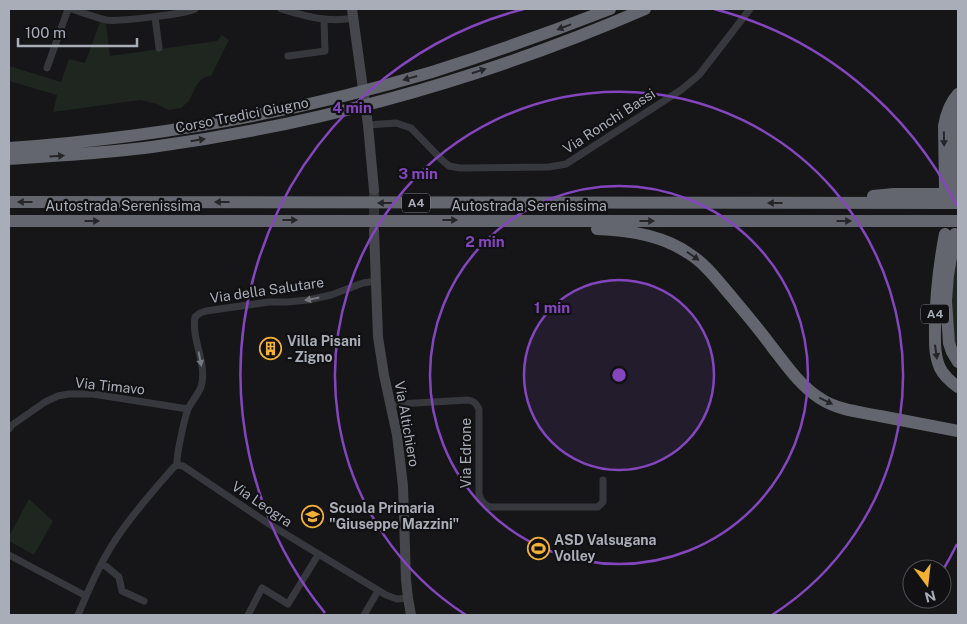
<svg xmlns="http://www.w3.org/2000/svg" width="967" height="624" font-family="'Public Sans',sans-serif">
<rect width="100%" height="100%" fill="#161618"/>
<path fill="#1e261f" d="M100,22l6,2 4,32 107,-15 5,-6 7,5 -18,36 -6,1 -5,4 -4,5 -7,15 -8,7 -13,2 -11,-6 -17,-4 -87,12 4,-17 -48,-14v-15l52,16 8,-23 16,4z
M958,245v111l-8,-33 5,-65z
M29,499l24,22 -19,34 -25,-14v-5z"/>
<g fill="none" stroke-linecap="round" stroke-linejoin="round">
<path stroke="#333438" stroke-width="10" stroke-dasharray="10 5" stroke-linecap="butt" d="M374,190v36"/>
<path stroke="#37383d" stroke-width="7" d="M72,9c11,4 22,8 34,11 11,2 79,-6 89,-11
M281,9c24,7 46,14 72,9
M155,17l4,31
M288,56l37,-5 -1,-31
M47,68l21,-59
M368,125l28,-2 15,5 31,32 7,6 11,2 89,-1 17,-3 115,-74 18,-15 51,-66
M391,406l7,-2 70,-4c6,1 8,3 11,9v85c2,7 4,10 11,13h108l5,-5v-22
M9,429l3,-4 33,-23 13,-6 11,-2h24l95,15
M177,465c-1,-9 8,-50 12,-58 4,-7 9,-13 12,-20 7,-23 -10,-47 -6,-70l5,-4 6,-2 63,-9h18l21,-2 23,-5 32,-12 13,-2
M9,555l77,41
M102,563l17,14 3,14 22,10
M78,615c11,-26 22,-52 38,-76 17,-26 38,-49 58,-72l3,-2 6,1 86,58 117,71 11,4 11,-1
M248,615l14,-27 26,16 30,-49
M364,615l14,-24"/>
<path stroke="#45474d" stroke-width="10" d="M352,9l16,116 6,65
M374,230l4,107 6,38 13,60 6,51 3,94 2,18 3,17"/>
<path stroke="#63666e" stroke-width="12" d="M9,148c143,-10 285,-35 423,-76 60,-19 119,-40 178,-63
M9,159c47,-3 95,-6 143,-12 169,-23 336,-70 493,-138
M954,188v-62l1,-6 3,-8
M945,189l-1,-63c2,-12 6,-23 14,-32
M873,196l21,-2h64
M9,202l949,1
M9,221h949
M597,229c31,1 65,6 91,24 18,11 30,28 43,43 14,17 28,33 41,51 14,18 29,40 49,52 17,11 39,13 59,17 26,5 52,10 78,15
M945,234c-6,30 -9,61 -10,92 0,14 -1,29 5,42 4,8 11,14 18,19
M955,234l-7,41 -2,26 3,42 3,9 6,10"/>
</g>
<defs><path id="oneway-solid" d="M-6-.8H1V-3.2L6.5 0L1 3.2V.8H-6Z" transform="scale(1.25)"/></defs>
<g fill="#26262a">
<use href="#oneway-solid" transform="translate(564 27) rotate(159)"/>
<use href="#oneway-solid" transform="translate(479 71) rotate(-17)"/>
<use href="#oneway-solid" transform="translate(410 78) rotate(164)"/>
<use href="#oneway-solid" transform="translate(944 139) rotate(89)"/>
<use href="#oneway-solid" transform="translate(198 140) rotate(-9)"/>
<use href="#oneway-solid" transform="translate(57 156) rotate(-4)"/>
<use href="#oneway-solid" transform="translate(25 202) rotate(-180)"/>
<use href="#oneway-solid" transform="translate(222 202) rotate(-180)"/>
<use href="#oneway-solid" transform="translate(385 203) rotate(-180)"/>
<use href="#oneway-solid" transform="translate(775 203) rotate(180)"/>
<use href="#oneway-solid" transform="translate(290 220)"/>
<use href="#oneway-solid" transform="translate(450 220)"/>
<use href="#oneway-solid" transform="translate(92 221)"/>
<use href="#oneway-solid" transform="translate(647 221)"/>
<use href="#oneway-solid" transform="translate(844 221)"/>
<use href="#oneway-solid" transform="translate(693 256) rotate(35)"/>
<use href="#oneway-solid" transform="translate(936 352) rotate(82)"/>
<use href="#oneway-solid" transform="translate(826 401) rotate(26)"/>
</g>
<g fill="#757881">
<use href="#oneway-solid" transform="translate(312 299) rotate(169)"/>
<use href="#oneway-solid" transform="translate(200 359) rotate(79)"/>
</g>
<circle cx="619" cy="375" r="95" fill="#8446be" fill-opacity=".12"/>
<g fill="none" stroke="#8446be" stroke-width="2.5">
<circle cx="619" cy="375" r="95"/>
<circle cx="619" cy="375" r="189"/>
<path d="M466 615A284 284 0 1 1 772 615"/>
<path d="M957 544A378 378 0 0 1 943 570M325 613A378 378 0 0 1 524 9M714 9A378 378 0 0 1 957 206"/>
</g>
<defs>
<symbol id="building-ring" viewBox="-11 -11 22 22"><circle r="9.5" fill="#111113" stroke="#f2b134" stroke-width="1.5"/><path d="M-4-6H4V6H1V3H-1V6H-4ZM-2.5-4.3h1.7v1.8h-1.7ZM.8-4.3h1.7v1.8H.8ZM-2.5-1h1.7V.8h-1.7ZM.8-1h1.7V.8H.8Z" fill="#f2b134"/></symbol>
<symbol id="school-ring" viewBox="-11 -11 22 22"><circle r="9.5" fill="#111113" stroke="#f2b134" stroke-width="1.5"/><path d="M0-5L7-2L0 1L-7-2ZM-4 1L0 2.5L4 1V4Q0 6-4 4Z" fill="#f2b134"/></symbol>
<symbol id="stadium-ring" viewBox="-11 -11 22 22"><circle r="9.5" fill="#111113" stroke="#f2b134" stroke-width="1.5"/><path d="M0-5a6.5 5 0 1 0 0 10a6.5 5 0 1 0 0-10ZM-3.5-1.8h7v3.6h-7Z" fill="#f2b134"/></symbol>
</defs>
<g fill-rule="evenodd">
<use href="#building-ring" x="258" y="336" width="25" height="25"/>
<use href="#school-ring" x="300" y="504" width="25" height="25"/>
<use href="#stadium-ring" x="526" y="536" width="25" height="25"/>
</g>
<g text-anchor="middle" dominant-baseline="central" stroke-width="4.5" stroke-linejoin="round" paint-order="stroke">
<g fill="#111113" stroke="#7b7e86" stroke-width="1">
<rect x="402" y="193.5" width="28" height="19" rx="4"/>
<rect x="921" y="304.5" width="28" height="19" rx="4"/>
</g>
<g font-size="12" font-weight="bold" fill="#a8adb8">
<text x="416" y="203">A4</text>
<text x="935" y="314">A4</text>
</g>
<g font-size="14" fill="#a8adb8" stroke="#111113">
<text transform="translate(242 115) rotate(-11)">Corso Tredici Giugno</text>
<text transform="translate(609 121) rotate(-33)">Via Ronchi Bassi</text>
<text x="123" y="206">Autostrada Serenissima</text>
<text x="529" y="206">Autostrada Serenissima</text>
<text transform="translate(267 290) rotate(-8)">Via della Salutare</text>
<text transform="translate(110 386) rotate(6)">Via Timavo</text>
<text transform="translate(407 424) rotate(80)">Via Altichiero</text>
<text transform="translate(466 453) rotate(-90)">Via Edrone</text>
<text transform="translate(262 504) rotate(34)">Via Leogra</text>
</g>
<g font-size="14" font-weight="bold" fill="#a8adb8" stroke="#111113" text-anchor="start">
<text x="287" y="341">Villa Pisani<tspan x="287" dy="16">- Zigno</tspan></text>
<text x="329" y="508">Scuola Primaria<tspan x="329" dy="16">"Giuseppe Mazzini"</tspan></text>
<text x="554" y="540">ASD Valsugana<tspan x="554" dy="16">Volley</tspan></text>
</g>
</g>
<circle cx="619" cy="375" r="8" fill="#8446be" stroke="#111113" stroke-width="2.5"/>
<g font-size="15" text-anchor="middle" font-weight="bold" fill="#8446be" stroke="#111113" stroke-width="4.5" stroke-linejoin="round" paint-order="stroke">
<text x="352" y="113">4 min</text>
<text x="418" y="179">3 min</text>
<text x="485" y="247">2 min</text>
<text x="552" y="313">1 min</text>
</g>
<rect width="967" height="624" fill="none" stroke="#a8adb8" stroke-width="20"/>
<g transform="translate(927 584) rotate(165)"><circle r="24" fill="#111113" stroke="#4d4f55"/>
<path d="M0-4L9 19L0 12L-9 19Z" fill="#f2b134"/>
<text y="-8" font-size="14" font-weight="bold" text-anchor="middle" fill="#a8adb8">N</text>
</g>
<path d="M18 38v8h119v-8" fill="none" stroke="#a8adb8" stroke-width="2.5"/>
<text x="25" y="38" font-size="15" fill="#a8adb8" stroke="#111113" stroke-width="4" paint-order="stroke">100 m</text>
</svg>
